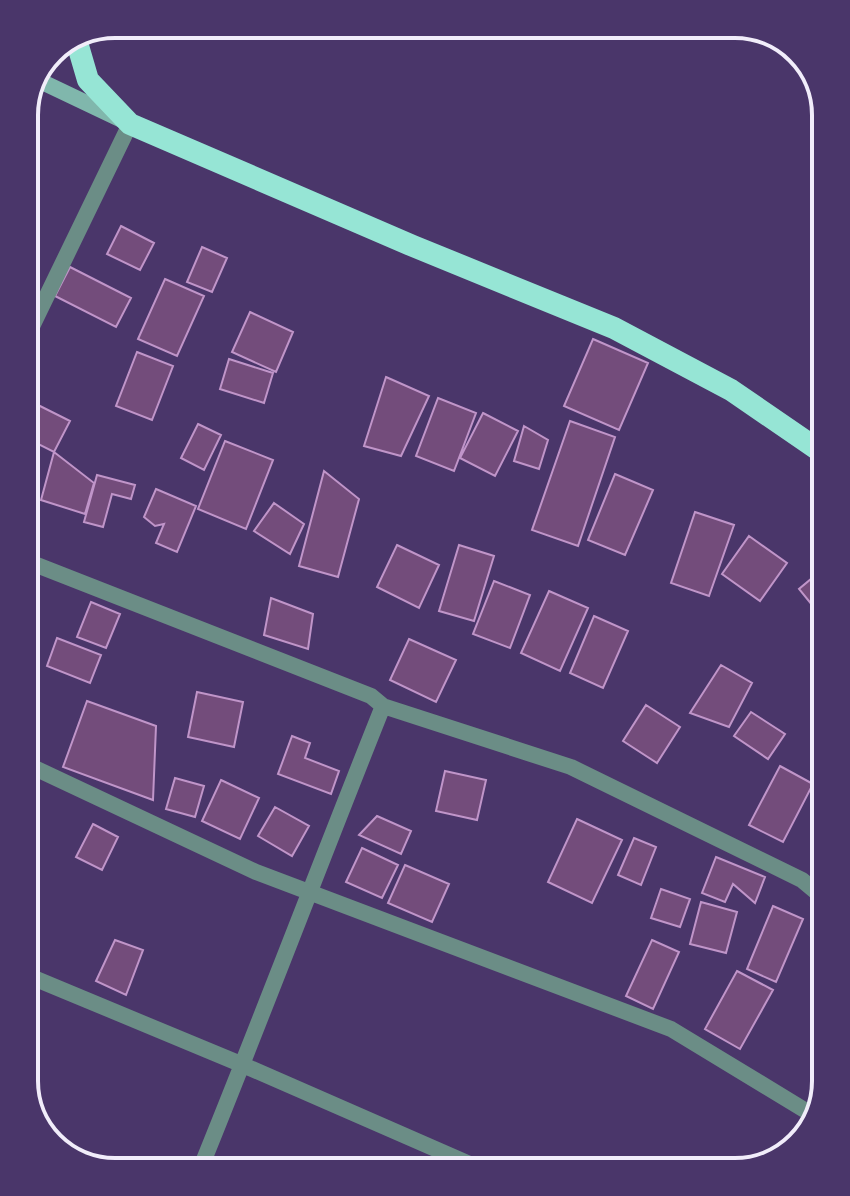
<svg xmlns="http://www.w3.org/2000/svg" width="850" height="1196" font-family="'PT Sans',sans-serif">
<rect width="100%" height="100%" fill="#4a366a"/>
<path fill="#734c7b" stroke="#c095c9" stroke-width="2" d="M121,226l33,17 -14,27 -33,-16z
M202,247l25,11 -15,34 -25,-10z
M70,267l61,31 -15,29 -61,-31z
M165,279l39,17 -27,60 -39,-17z
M250,312l43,20 -17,40 -44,-20z
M593,339l55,24 -29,67 -55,-24z
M137,352l36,14 -21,54 -36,-14z
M229,359l44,14 -9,30 -44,-14z
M386,377l43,19 -28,60 -37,-10z
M24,398l46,23 -16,31 -30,-15z
M438,398l38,15 -22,58 -38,-15z
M483,413l35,18 -23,45 -35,-18z
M570,421l45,16 -37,109 -46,-16z
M198,424l23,11 -17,35 -23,-12z
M524,426l24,14 -9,29 -25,-8z
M225,441l48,19 -27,69 -48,-20z
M54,452l40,31 -9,31 -44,-14z
M324,471l35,28 -21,78 -39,-11z
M615,474l38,16 -28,65 -37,-15z
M97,475l38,10 -4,14 -19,-5 -9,33 -19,-5z
M156,489l40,17 -19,46 -21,-9 8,-19 -9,2 -11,-9z
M274,503l30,21 -14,30 -36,-23z
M695,512l39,13 -25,71 -38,-13z
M749,536l38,27 -27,38 -38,-27z
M397,545l42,20 -20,43 -42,-21z
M459,545l35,11 -20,65 -35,-10z
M817,574l8,9 1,-1v22l-9,7 -18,-22z
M24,577l6,1 -6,24z
M494,581l36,14 -20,53 -37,-14z
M549,591l39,17 -28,63 -39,-18z
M271,598l42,16 -5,35 -44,-14z
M91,602l29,12 -14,34 -29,-11z
M594,616l34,15 -25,57 -33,-15z
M57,638l44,17 -11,28 -43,-17z
M409,639l47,21 -20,42 -46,-22z
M721,665l31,18 -23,44 -39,-14z
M197,692l46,10 -9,45 -46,-10z
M87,701l69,25 -3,74 -90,-33z
M646,705l34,22 -23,36 -34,-22z
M751,712l34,22 -17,25 -34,-23z
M292,736l18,7 -5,15 34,13 -8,23 -53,-20z
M780,766l33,18 -30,58 -34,-17z
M445,771l41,9 -9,40 -41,-9z
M175,778l29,8 -9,31 -29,-8z
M221,780l38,18 -19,41 -38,-18z
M275,807l34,19 -17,30 -34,-20z
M377,816l34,15 -10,23 -42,-19z
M577,819l45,21 -30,63 -44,-21z
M93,824l25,13 -16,33 -26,-13z
M634,838l22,9 -15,38 -23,-10z
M362,848l36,17 -16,33 -36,-16z
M716,857l49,20 -10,26 -22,-19 -8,18 -23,-9z
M405,865l44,19 -17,38 -44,-19z
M661,889l29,10 -10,28 -29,-9z
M701,902l36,10 -11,41 -36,-9z
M773,906l30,13 -27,63 -29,-13z
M115,940l28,10 -17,45 -30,-14z
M652,940l27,12 -26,57 -27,-13z
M737,971l36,19 -33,59 -35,-20z"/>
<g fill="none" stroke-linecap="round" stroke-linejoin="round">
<path stroke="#6b8d86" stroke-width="16" d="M24,343l106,-219
M24,560l347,136 12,10 188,61 231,113 24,20
M24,763l232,109 415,157 145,88
M24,974l219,91 245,107
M199,1172c63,-155 122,-311 184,-466"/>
<path stroke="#80b7ac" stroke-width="16" d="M38,80l84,40"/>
<path stroke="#96e5d5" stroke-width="22" d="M76,39l12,41 42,44 283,122 201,82 117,62 86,59 9,8"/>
</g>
<path d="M0 0H850V1196H0ZM115 38H735A77 77 0 0 1 812 115V1081A77 77 0 0 1 735 1158H115A77 77 0 0 1 38 1081V115A77 77 0 0 1 115 38Z" fill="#4a366a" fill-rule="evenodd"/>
<path fill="none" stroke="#f1edfa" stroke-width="4" d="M115 38H735A77 77 0 0 1 812 115V1081A77 77 0 0 1 735 1158H115A77 77 0 0 1 38 1081V115A77 77 0 0 1 115 38Z"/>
</svg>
